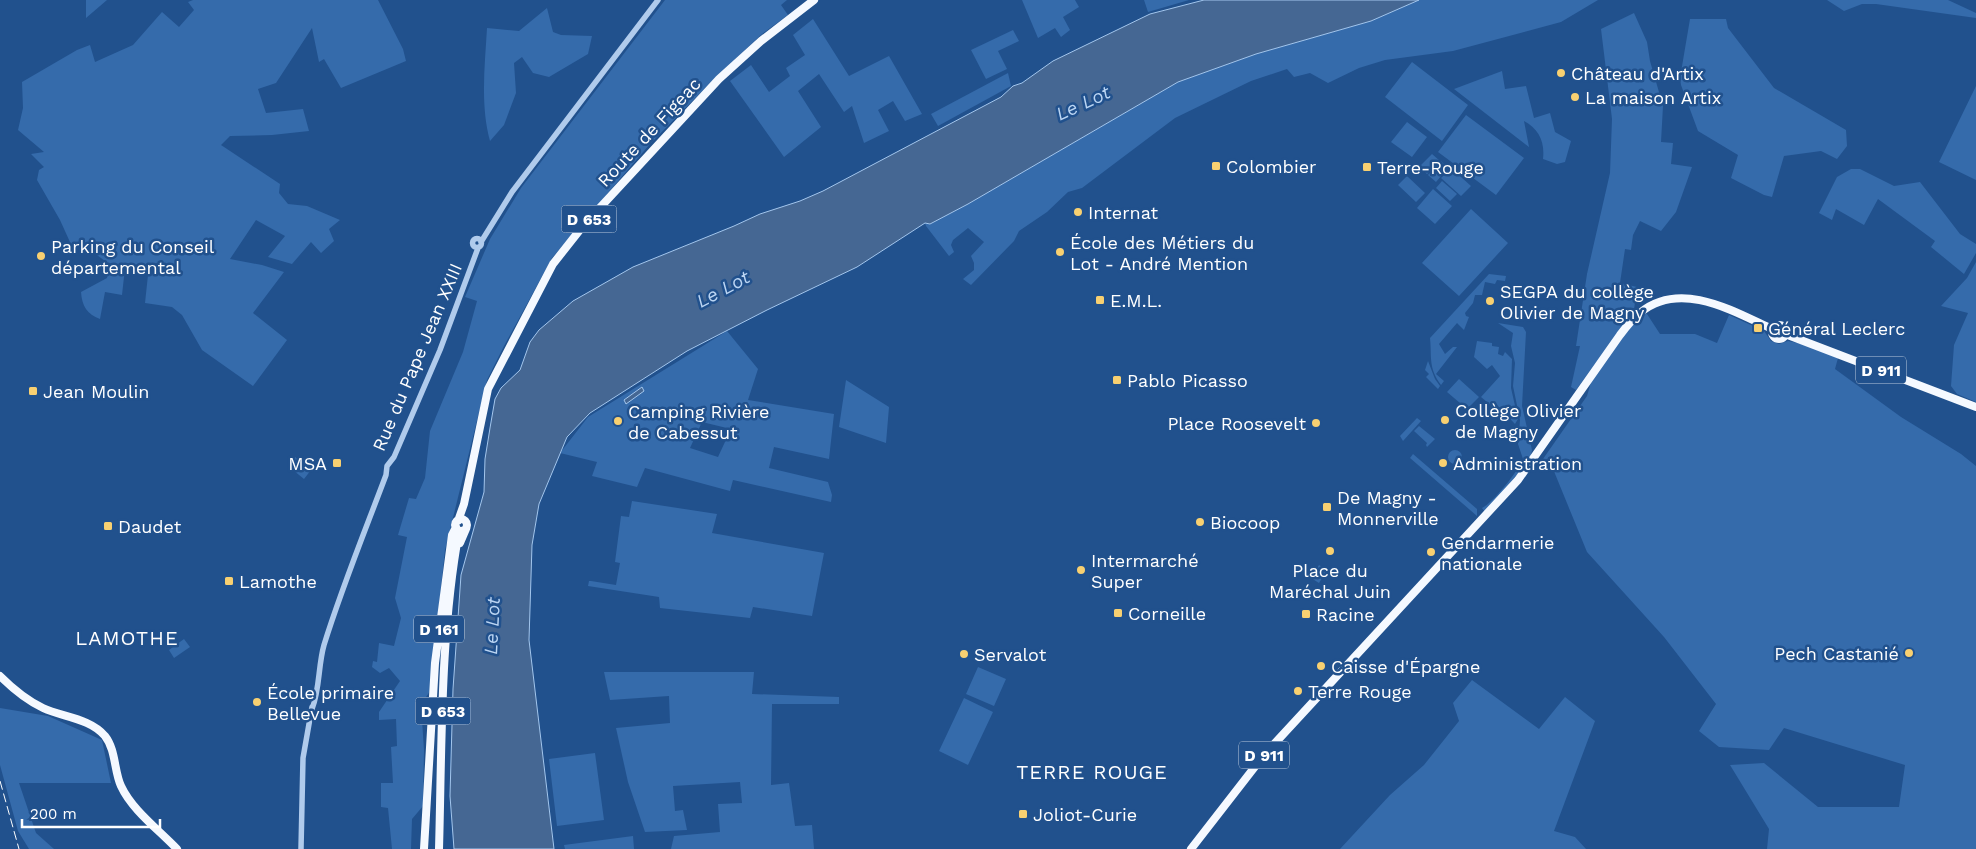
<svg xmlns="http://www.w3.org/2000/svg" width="1976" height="849" font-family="'Work Sans',sans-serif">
<rect width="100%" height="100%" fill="#21518d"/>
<path fill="#356bab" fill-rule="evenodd" d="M86,0h21l-21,18z
M193,0h185l25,49 3,12 -65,27 -17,-29 -5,3 -7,-34 -36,55 -18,6 8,24 37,-4 6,22 -37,4 -42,1 -9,9 59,39 -1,9 9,11 19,2 33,14 -11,9 5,12 -13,12 -10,-11 -19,22 -24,-7 17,-21 -29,-16 -26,39 32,6 22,7 -31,41 34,27 -34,46 -51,-36 -20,-35 -10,-8 -27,-4 3,-28 -23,-7 -3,27 -17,-3 -5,27c-13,-5 -18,-13 -19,-27l26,-14 2,-14 -28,-21 -7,8 -14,-31 -23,-40 2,-10 5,-3 -13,-13 13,-2 -26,-22 5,-22 -1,-26 55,-32 13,-5 5,17 38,-17 29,-33 17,15 15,-17 -6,-8z
M665,0h122l-6,5 7,10 -26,19 -50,47 -62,63 -98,114 -48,88 -17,34 -42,170 -15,141 -9,14 3,45 -1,56 -11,13 -1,30h-19l-4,-41 -7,-1v-24h12l-2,-36 6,-1 -1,-27 -17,1v-8l21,-31 -11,-13 -9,5 -8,-6 1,-6 4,1 2,-19 15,3 7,-28 -6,-20 12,-61 -9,-2 11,-37 7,1 9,-21 5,-47 33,-79 14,-51 -12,-4 25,-58 31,-51z
M1022,0h53l4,7 -16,10 7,13 -9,7 -6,-9 -17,10z
M1144,0h45l-41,12z
M1419,0h179l-37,22 -108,29 -68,9 -26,8 -31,15 -18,-10 -16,4 -7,-8 -36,12 -76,37 -93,70 -14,4 -21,20 -28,19 -5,10 -43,44 -8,-6 11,-9v-7l-3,-7 13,-14 -16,-14 -15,12 -2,5 3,7 -5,4 -23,-30 -1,-3 5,1 38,-20 210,-122 78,-28 115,-33z
M1827,0h121l28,13v5l-100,-14h-14l-18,7z
M547,8l6,24 8,3 31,1 -4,18 -39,23 -16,-4 -11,-16 -8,6 2,30 -12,32 -14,16c-10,-36 -5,-77 -3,-113l32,3z
M1634,13l13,29 3,19 13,45 -2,36 12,1 -2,21 21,3 -16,45 -15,19 -21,-10 -7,14 -2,15 -6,-1 -5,34 17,4 -3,23 13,4 13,20h35l22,9 12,-28 35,16 7,10 8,3 9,-3 20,4 30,13 -3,11 66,48 60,37 15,12v383h-209l2,-20 -39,-64 34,-2 54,44h81l6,-42 -121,-37 -15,22 -50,-3 -20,-16 17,-27 -52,-67 -77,-85 -36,-88 -15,5 51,-73 10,-35 -21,29 -5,-3 9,-41h-4l11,-72 23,-101 2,-54 -11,-90z
M813,19l36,57 40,-20 33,58 -17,7 -12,-20 -15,9 11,21 -25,12 -12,-37 -8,6 -25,-38 -21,17 23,36 -37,30 -54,-76 21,-16 18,27 21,-16 -4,-8 19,-13 -12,-20z
M1690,19h36l2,9 46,60 72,42 1,16 -10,13 -16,-8 -37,5 -12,41 -8,-2 -33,-17 7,-23 -40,-24 -17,-46 -1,-7z
M1013,30l6,11 -21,10 9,18 -21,10 -15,-29z
M1412,62l56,43 -26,36 -57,-44z
M1502,71l3,18 21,-3 8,32 16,-5 5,19 16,9 -6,21 -8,2 -14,-5c2,-17 -4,-30 -19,-38l5,26 -75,-58z
M1008,73l3,13 -73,40 -7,-12z
M1976,86v94l-37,-18z
M1466,115l58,43 -28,37 -58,-43z
M1407,122l20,15 -15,20 -21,-15z
M1432,154l8,7 -13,13 -8,-7z
M1441,161l7,7 -12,14 -8,-7z
M1451,168l20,18 -10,10 -20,-18z
M1851,169h9l34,17 26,-4 40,52 16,10v9l-12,21 -33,-27 4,-6 -57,-42 -14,26 -28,-16 -4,11 -13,-7 18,-36z
M1407,176l18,17 -9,9 -18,-17z
M1442,181l15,13 -7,7 -14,-13z
M1433,189l19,17 -17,18 -18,-16z
M1471,209l37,34 -49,53 -37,-33z
M1976,262v140l-19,-8 -6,-8 3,-41 14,-32 -27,-7 26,-28z
M1489,274l17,2 -1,5 -8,-1 -2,4 -10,-2 -3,13h-7l-2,8 -8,10 1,3 3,1 -5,13 -7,-7 -18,21 6,10 8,-7h4l-21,27 8,7 -3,4c-13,-18 -9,-27 -11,-47z
M1498,323l25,4 3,5 -4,74 10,44 -2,10 -45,52 -3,-4c11,-5 37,-38 41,-49l-5,-15 2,-24 -7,-34 2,-23 -4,-17 2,-13z
M727,331l31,38 -10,31 86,14 -5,45 -55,-12 -5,21 59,14 4,13 -1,7 -98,-22 -3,11 -85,-23 -8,19 -45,-11 5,-14 -37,-9 28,-36zM702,422l29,7 -13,28 -28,-9z
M1477,341l15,2v3l7,1 -1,7 5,2 2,-4 7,7 -1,29 7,31 -3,5 -18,-19 -4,2 -12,-10 19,-21 -8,-11 -5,4 -13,-12z
M1428,361l7,18 5,7 -2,3 -12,-12 3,-3 -4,-4z
M1459,379l20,18 -12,12 -20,-17z
M846,380l43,27 -3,36 -47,-16z
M1417,418l4,3 -18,20 -3,-5z
M1419,426l16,13 -8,8 -1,-2 1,-2 -13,-12z
M1448 457a7 7 0 1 1 14 0a7 7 0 1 1-14 0Z
M1413,454l64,55v7l-67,-58z
M295,457l16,13 -7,9 -16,-13z
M632,501l85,13 -5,19 112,20 -12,63 -59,-9 -3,11 -90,-10 -1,-11 -71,-11 1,-5h2l25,4 4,-22 -5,-1 6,-46 8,1z
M1319,565l8,5 -8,13 -8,-5z
M184,639l6,8 -16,11 -5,-8z
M978,667l28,12 -12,27 -28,-12z
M604,672h150l-2,22 87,3v7h-67l-1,81 18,-2 6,43 17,-1 2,24h-143l3,-13 46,-4 -2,-28 24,-1 -2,-21 -67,4 2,25 8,-1 4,20 -42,2 -17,-50 -12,-54 54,-5 -1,-27 -59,4z
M1472,680l67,49 26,-32 30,24 -41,110 21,6 11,12h-246l50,-54 34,-30 35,-44 -6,-18z
M964,698l29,14 -25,53 -29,-14z
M0,708l48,8 54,24 9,43h-92l17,50 18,16h-25l-11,-18 -18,-66z
M595,753l9,67 -47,6 -8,-67z
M633,836l1,13h-69l-1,-4z"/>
<path fill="#456793" stroke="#a3c6ed" d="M1204,0h215l-48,21 -115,33 -78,28 -210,122 -38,20 -5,-1 -68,44 -90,43 -80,41 -97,62 -23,24 -28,67 -7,41 -3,95 25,209h-100l-4,-53 3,-107 8,-114 23,-83 1,-33 5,-31 5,-29 6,-11 19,-18 10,-28 9,-12 34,-29 60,-34 101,-41 26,-12 40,-13 23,-10 178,-94 12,-11 9,-3 31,-22 97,-47z
M642,387l2,4 -18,13 -2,-4z"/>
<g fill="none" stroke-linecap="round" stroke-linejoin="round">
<path stroke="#b0cbec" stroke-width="5.5" d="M472.5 243a4.5 4.5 0 1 1 9 0a4.5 4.5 0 1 1-9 0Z
M481,242l31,-50 146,-192
M312,709c8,-20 6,-43 12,-64 18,-58 41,-114 62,-170l1,-9 7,-9 46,-107 38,-102
M301,849l2,-91 9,-51"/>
<path stroke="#f5f9ff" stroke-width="8" d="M1772 332a7 7 0 1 1 14 0a7 7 0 1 1-14 0Z
M1785,334l191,73
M455 525a6 6 0 1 1 12 0a6 6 0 1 1-12 0Z
M458,521l6,-17 24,-115 65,-125 30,-38 136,-147 42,-38 53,-41
M460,543l6,-14
M0,676c13,13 26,24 43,32 19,9 47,10 62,28 11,14 9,35 16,50 11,24 38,44 56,63
M424,849l11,-186 17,-128 4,-8
M439,849c3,-106 1,-214 20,-318
M1191,849l73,-94 254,-275 102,-145c6,-8 13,-17 21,-23 40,-32 92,-1 131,17"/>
<path stroke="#fff" stroke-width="1" stroke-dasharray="9 4" stroke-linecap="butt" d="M0,781l19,68"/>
</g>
<g fill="#f8d071" stroke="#21518d" stroke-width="2">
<circle cx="1561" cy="73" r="5"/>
<circle cx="1575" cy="97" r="5"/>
<rect x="1211" y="161" width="10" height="10" rx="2.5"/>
<rect x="1362" y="162" width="10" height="10" rx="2.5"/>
<circle cx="1078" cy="212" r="5"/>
<circle cx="1060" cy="252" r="5"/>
<circle cx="41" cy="256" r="5"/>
<rect x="1095" y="295" width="10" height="10" rx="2.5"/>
<circle cx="1490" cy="301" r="5"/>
<rect x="1753" y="323" width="10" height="10" rx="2.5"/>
<rect x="1112" y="375" width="10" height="10" rx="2.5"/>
<rect x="28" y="386" width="10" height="10" rx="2.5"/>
<circle cx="1445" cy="420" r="5"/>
<circle cx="618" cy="421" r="5"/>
<circle cx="1316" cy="423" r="5"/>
<rect x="332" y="458" width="10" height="10" rx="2.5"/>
<circle cx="1443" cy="463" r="5"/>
<rect x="1322" y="502" width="10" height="10" rx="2.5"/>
<circle cx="1200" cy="522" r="5"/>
<rect x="103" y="521" width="10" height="10" rx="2.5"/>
<circle cx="1330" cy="551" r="5"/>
<circle cx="1431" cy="552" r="5"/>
<circle cx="1081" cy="570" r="5"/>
<rect x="224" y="576" width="10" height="10" rx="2.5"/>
<rect x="1113" y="608" width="10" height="10" rx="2.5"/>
<rect x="1301" y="609" width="10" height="10" rx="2.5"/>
<circle cx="1909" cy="653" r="5"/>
<circle cx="964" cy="654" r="5"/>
<circle cx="1321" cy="666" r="5"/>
<circle cx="1298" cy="691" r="5"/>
<circle cx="257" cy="702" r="5"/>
<rect x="1018" y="809" width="10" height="10" rx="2.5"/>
</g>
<g text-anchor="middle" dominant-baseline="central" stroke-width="5" stroke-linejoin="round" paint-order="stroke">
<g fill="#21518d" stroke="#bccbdd" stroke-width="1">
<rect x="561.5" y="205.5" width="55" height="27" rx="4"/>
<rect x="1856" y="356.5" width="50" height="27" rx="4"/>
<rect x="414" y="615.5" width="50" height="27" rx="4"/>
<rect x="415.5" y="697.5" width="55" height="27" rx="4"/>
<rect x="1239" y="741.5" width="50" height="27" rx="4"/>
</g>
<g font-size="16" font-weight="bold" fill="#fff">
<text x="589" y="219">D 653</text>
<text x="1881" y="370">D 911</text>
<text x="439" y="629">D 161</text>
<text x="443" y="711">D 653</text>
<text x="1264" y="755">D 911</text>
</g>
<g font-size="18" fill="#fff" stroke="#21518d" text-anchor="start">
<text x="1571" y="73">Château d'Artix</text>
<text x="1585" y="97">La maison Artix</text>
<text x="1226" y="166">Colombier</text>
<text x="1377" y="167">Terre-Rouge</text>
<text x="1088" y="212">Internat</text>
<text x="1070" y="242">École des Métiers du<tspan x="1070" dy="21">Lot - André Mention</tspan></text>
<text x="51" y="246">Parking du Conseil<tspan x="51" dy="21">départemental</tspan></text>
<text x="1500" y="291">SEGPA du collège<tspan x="1500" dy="21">Olivier de Magny</tspan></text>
<text x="1110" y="300">E.M.L.</text>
<text x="1768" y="328">Général Leclerc</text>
<text x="1127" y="380">Pablo Picasso</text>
<text x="43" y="391">Jean Moulin</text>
<text x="1455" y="410">Collège Olivier<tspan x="1455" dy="21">de Magny</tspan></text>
<text x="628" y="411">Camping Rivière<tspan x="628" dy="21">de Cabessut</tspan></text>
<text x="1306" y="423" text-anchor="end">Place Roosevelt</text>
<text x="327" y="463" text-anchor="end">MSA</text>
<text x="1453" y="463">Administration</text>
<text x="1337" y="497">De Magny -<tspan x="1337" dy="21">Monnerville</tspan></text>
<text x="1210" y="522">Biocoop</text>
<text x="118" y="526">Daudet</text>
<text x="1441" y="542">Gendarmerie<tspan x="1441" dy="21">nationale</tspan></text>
<text x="1091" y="560">Intermarché<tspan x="1091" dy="21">Super</tspan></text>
<text x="1330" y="570" text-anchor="middle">Place du<tspan x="1330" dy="21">Maréchal Juin</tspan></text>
<text x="239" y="581">Lamothe</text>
<text x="1128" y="613">Corneille</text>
<text x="1316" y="614">Racine</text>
<text x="1899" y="653" text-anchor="end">Pech Castanié</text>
<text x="974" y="654">Servalot</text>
<text x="1331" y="666">Caisse d'Épargne</text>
<text x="1308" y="691">Terre Rouge</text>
<text x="267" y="692">École primaire<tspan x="267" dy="21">Bellevue</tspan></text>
<text x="1033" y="814">Joliot-Curie</text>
</g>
<g font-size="18" fill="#fff" stroke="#21518d">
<text transform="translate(649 132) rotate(-47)">Route de Figeac</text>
<text transform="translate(417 357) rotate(-67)">Rue du Pape Jean XXIII</text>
</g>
<g font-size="19" font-style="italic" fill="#bbd5f3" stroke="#21518d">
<text transform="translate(1083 103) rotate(-25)">Le Lot</text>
<text transform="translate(723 289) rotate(-28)">Le Lot</text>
<text transform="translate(492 626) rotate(-87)">Le Lot</text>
</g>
<g font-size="20" letter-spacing="1" fill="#fff" stroke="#21518d">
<text x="127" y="638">LAMOTHE</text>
<text x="1092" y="772">TERRE ROUGE</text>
</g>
</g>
<path d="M22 819v8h138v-8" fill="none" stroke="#ffffff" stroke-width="2.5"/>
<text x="30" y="819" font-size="15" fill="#ffffff" stroke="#21518d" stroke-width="4" paint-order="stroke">200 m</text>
</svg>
